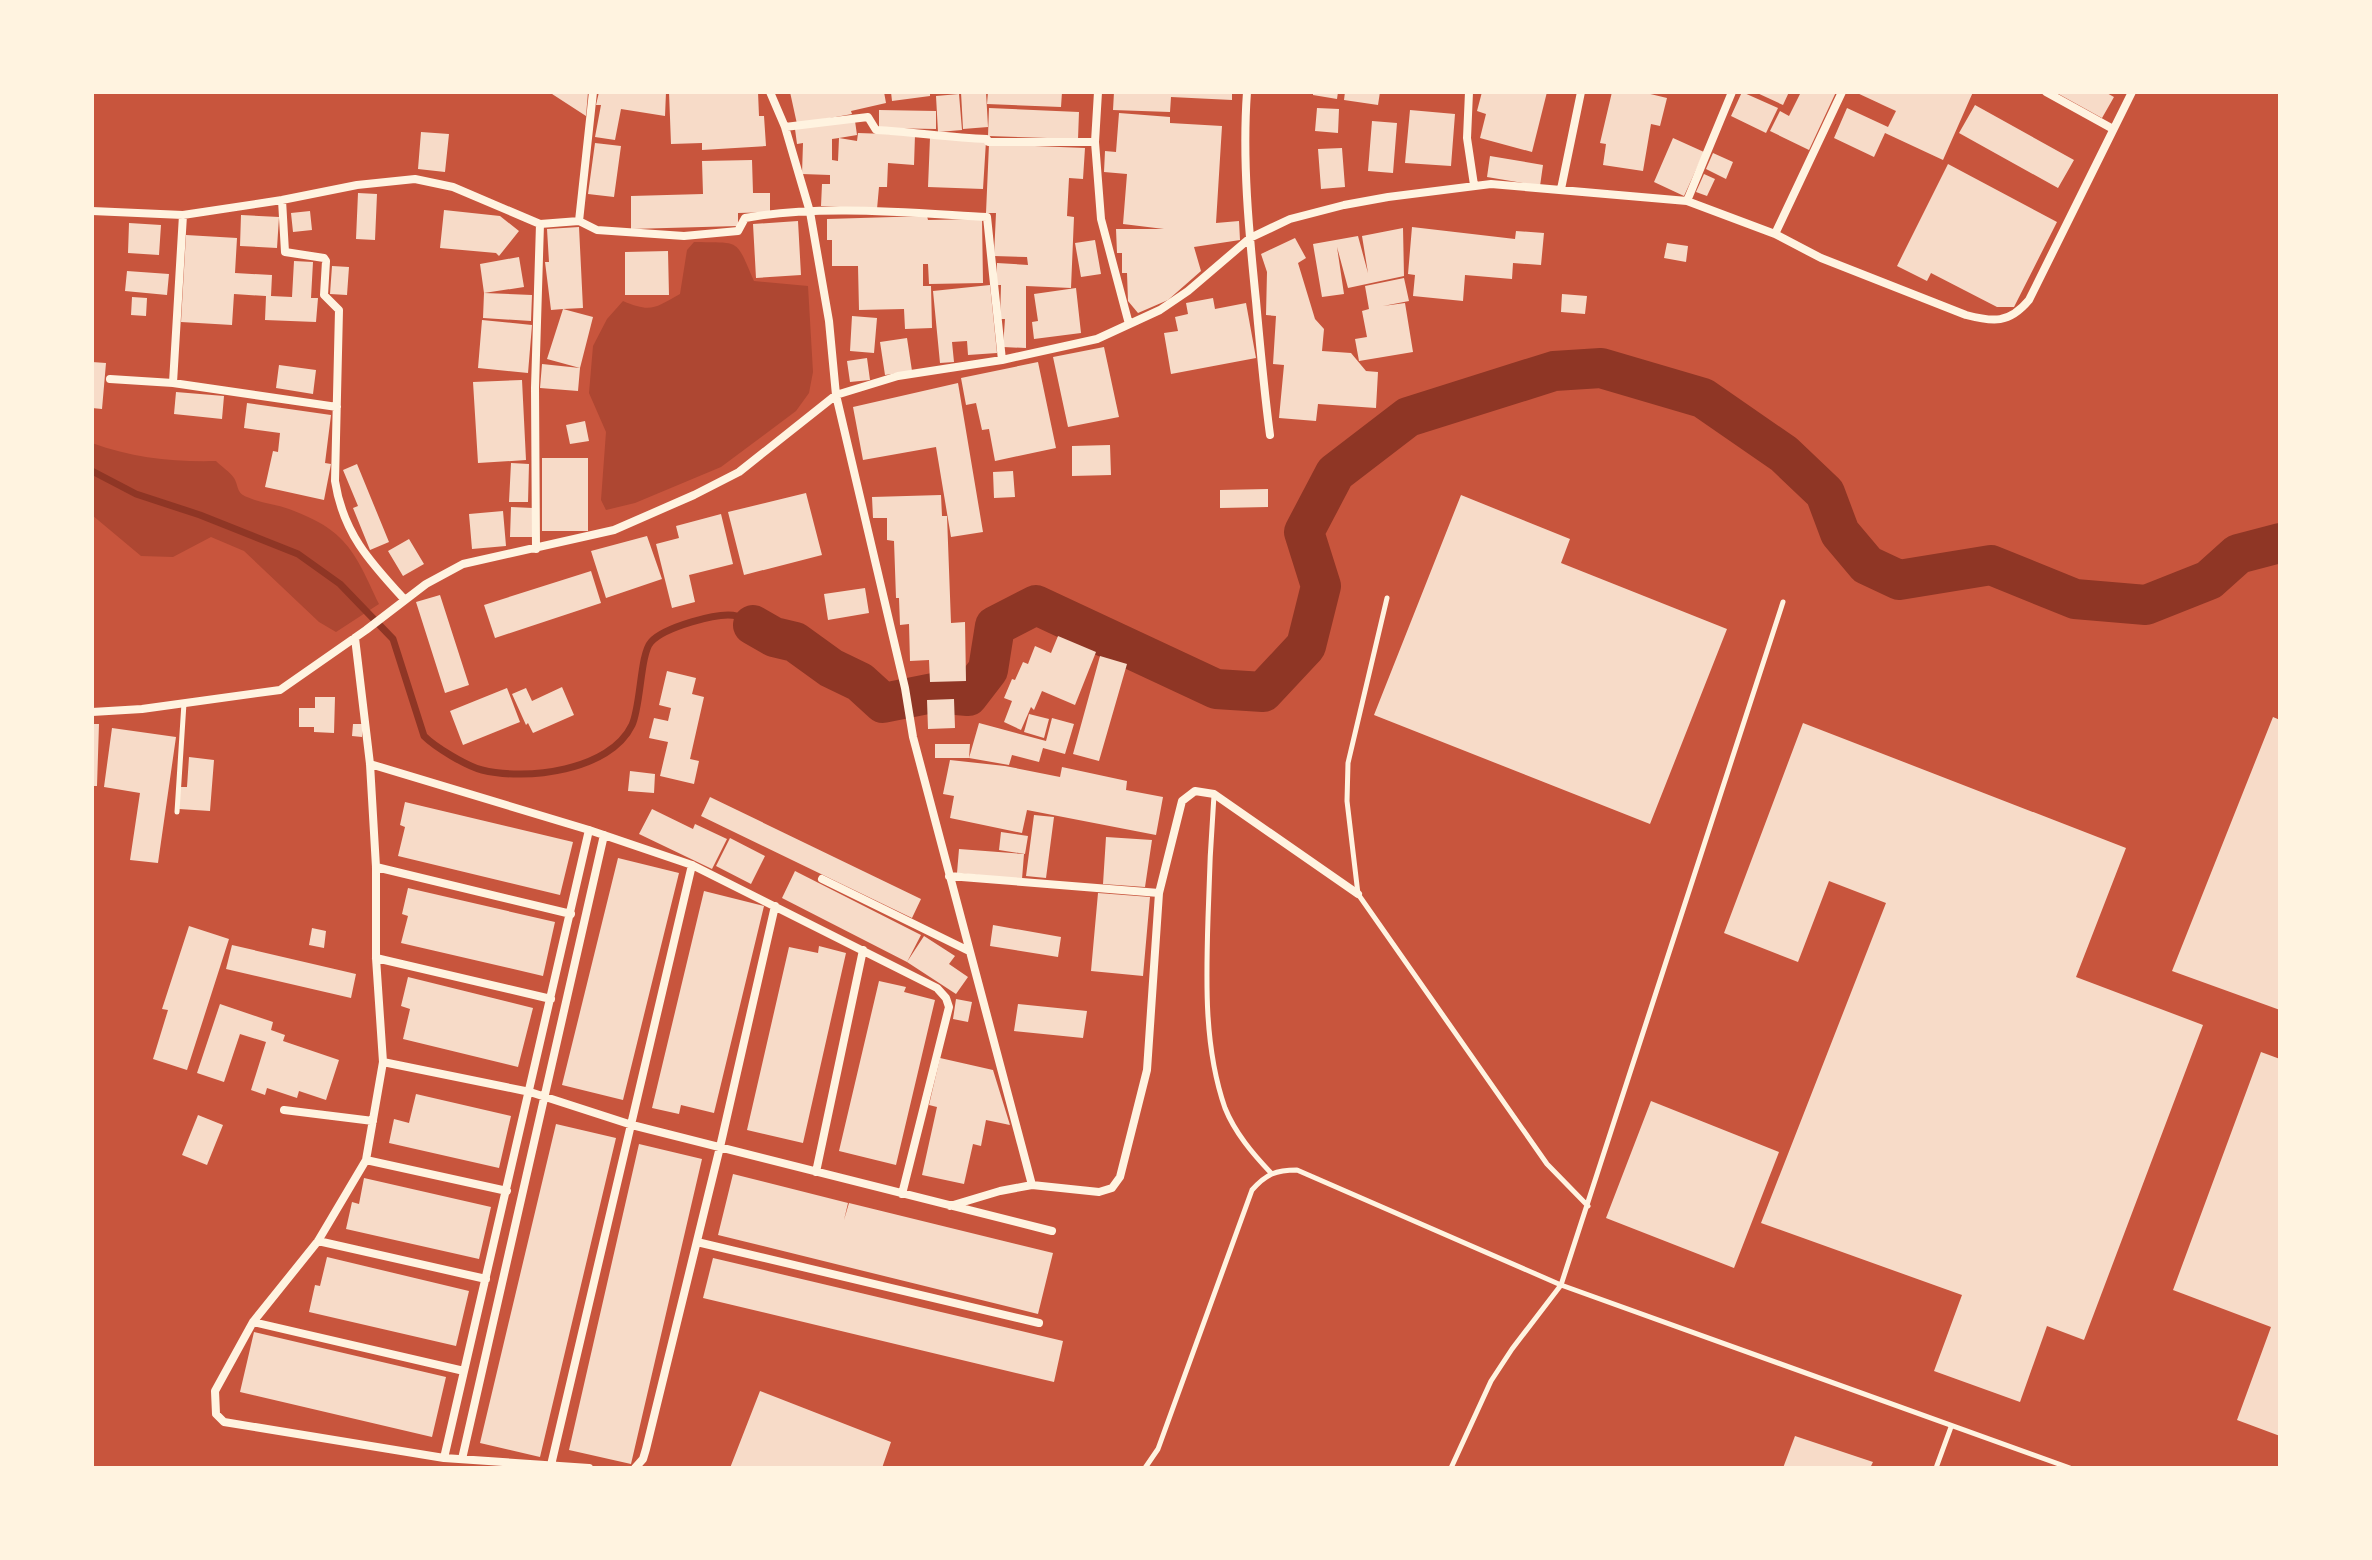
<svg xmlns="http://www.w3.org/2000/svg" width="2372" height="1560" font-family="'Fira Sans Condensed',sans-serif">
<rect width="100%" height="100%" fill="#c8553d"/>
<path fill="#ae4732" d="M694,242c48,1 41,-4 60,39l54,5 5,86 -4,21 -13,18 -75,56 -86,36 -29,7 -5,-10 5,-68 -17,-39 4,-47 14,-27 16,-18c28,12 32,7 57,-7l7,-44z
M92,443c41,15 81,19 124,18 5,5 14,11 18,17 5,8 2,15 13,19 13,6 28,7 42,12 57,21 65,41 90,95l-43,28 -17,-10 -75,-71 -33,-14 -38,20 -32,-1 -49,-41z"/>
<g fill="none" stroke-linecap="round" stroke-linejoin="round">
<path stroke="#8f3625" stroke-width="7" d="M92,471l44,23 64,21 98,39 42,30 53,55 31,97c11,11 42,30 58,34 44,11 128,1 150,-45 9,-19 8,-71 19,-83 12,-14 68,-31 86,-26 5,1 11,6 16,9"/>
<path stroke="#8f3625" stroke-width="40" d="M753,625l21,12 21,5 36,26 29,14 23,21 50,-10 35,3 20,-26 7,-44 41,-21 180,84 47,3 43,-46 15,-60 -17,-54 31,-59 73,-56 146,-46 47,-3 102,30 81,56 41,39 15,40 27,32 32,15 92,-15 84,34 71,6 63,-25 29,-26 42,-11"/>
</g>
<path fill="#f7dbc8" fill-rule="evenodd" d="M549,92h39l-2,24z
M599,92h67l-1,24 -44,-7 -6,31 -20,-3 6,-32h-5z
M669,92h89l1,24h5l2,30 -64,4v-7l-31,1z
M790,92h94l2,11 -35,8 1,3 -55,10z
M891,92h39v4l-38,5z
M961,92h25l2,35 -25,2z
M988,92h74l-1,15 -74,-3z
M1114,92h118v8l-61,-3 -1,15 -57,-2z
M1313,92h25l-1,7 -24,-4z
M1345,92h35l-2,13 -34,-5z
M1482,92h65l-15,60 -52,-14 6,-24 -9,-3z
M1612,92h30l25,6 -7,28 -9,-2 -8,47 -40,-6 3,-21 -6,-1z
M1742,92l36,16 -12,25 -35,-17z
M1755,92h34l-6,13z
M1801,92h35l-27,58 -39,-19 10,-20 9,5z
M1855,92h118l-30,68 -58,-27 -11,24 -40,-19 13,-30 41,19 8,-16z
M2055,92h50l9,5 -12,21z
M959,94l3,36 -24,2 -2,-36z
M1975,105l99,55 -16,28 -99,-55z
M989,108l90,4 -1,27 -90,-3z
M1317,108l22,1 -1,24 -23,-2z
M879,110l57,1v18l-57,-1z
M1410,110l45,4 -4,52 -46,-3z
M1119,113l51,4v6l52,3 -6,97 23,-2 1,19 -46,7 7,24 -33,29 -30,13 -10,-12 -1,-28h-5v-20h-5l-1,-24h48l-41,-5 4,-50 -23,-2 1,-21 11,1z
M855,121l2,14 -18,3 18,3 1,-8 57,2 -1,30 -26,-2 -1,24h-8l-2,22 -56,-3 1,-22h8v-9l-28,-1 1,-31 -6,1 -2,-15zM839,138l-1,23 -6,-1v-21z
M1372,121l25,2 -4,50 -25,-2z
M421,132l28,2 -4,38 -27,-3z
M930,138l56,3 -3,48 -55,-2z
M1673,138l31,14 -20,44 -30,-14z
M595,143l26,3 -7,51 -26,-3z
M989,144l96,4 -2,31 -14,-1 -2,38 7,1 -3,71 -45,-2v62l-23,-1 2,-28h-5l1,-34h-5l1,-22 31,2 -1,-8 -33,-1 2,-43h-10z
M1342,148l3,39 -24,2 -3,-40z
M1713,153l20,9 -7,17 -20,-10z
M1490,156l53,9 -3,21 -53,-9z
M752,160l1,33h17v19l-32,1v13l-107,3v-33l72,-2 -1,-33z
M1948,164l109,58 -43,85h-17l-66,-34 -4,8 -30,-15z
M1704,174l11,5 -8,17 -11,-4z
M358,193l19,1 -2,46 -19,-1z
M444,210l56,6 19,15 -20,25 -3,-3 -56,-5z
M310,211l2,19 -19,2 -2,-19z
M241,215l38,2 -2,31 -37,-2z
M927,216l1,4 54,-1 1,64 -54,1 -1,-20h-5v22h8l1,42 -27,1 -1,-20 -45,1 -1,-44h-26v-26h-5v-21z
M798,221l3,54 -45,3 -3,-54z
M129,223l32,2 -2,30 -31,-2z
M579,227l4,81 -20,1 30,8 -13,51 -33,-9 16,-50 -12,1 -6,-48h4l-2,-33z
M1412,227l103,12 1,-8 28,2 -3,32 -28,-2 -1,16 -47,-4 -2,26 -50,-5 2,-21 -7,-1z
M1403,228l1,48 -56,12 -11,-41 7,47 -22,3 -9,-53 45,-8 10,37 -6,-37z
M186,235l51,3 -2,35 37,2 -1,21 21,1 2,-36 19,1 -2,36h7l-2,24 -51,-2 1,-24 -32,-2 -2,31 -51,-3z
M1295,238l11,20 -8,5 17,56 9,10 -2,22 29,2 15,18 12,1 -2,36 -58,-4 -2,17 -37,-3 5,-53 -11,-1 3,-48 -10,-1 1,-43 -6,-18z
M1095,240l6,34 -20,3 -6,-34z
M1667,243l21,3 -2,16 -22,-4z
M668,251l1,44h-44v-43z
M519,257l5,30 -40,6 -4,-29z
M332,266l17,1 -2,28 -17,-1z
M127,271l42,3 -2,21 -42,-4z
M1404,278l5,23 -26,5 22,-3 8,49 -54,9 -4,-22 12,-2 -5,-26 7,-2 -4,-23z
M990,285l7,68 -29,2 -1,-14 -15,1 2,20 -14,1 -7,-72z
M1076,288l5,45 -47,6 -2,-17 6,-1 -4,-27z
M484,293l48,2 -1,26 -48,-3z
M1562,294l25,2 -2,18 -24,-2z
M132,297l15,1 -1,18 -15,-1z
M1213,298l2,11 31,-6 10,55 -85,16 -7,-41 14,-2 -3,-14 13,-3 -2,-11z
M852,316l25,2 -3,35 -24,-2z
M482,320l50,5 -4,48 -50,-5z
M907,338l5,33 -27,4 -5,-33z
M1104,347l15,70 -51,10 -15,-70z
M867,358l3,22 -20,2 -3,-21z
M92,362l14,1 -4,46 -10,-1z
M1038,362l18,86 -61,13 -6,-32 -7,1 -6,-27 -10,2 -5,-27z
M542,364l38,4 -2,23 -38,-3z
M279,365l37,5 -3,24 -37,-6z
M522,380l4,80 -48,3 -5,-81z
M958,383l25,149 -32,5 -15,-90 -73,13 -10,-53z
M176,392l48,4 -2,23 -48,-5z
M247,403l84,12 -6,48 6,1 -7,36 -59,-13 8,-36 5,1 2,-19 -36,-5z
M585,421l4,20 -19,3 -4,-19z
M1110,445l1,30 -39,1v-30z
M542,458h46v73h-46z
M511,463l18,1 -1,38h-19z
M357,464l32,78 -19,8 -17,-42 5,-2 -15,-36z
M1013,471l2,26 -21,1 -1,-26z
M1268,489v18l-48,1v-18z
M806,493l16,62 -78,20 -16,-63z
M941,495l1,21h5l4,107 14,-1 1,59 -36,1 -1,-22 -19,1 -1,-37 -9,1 -1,-27h-3l-2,-57 -7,-1v-22h-14l-1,-21z
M1461,495l109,44 -9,24 166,66 -77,195 -276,-109z
M511,507l22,1 -1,29h-22z
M503,511l3,35 -34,3 -3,-35z
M721,514l12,50 -44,11 6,27 -23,6 -16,-64 23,-6 -3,-12z
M647,536l15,43 -56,19 -15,-47z
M409,539l15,25 -21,12 -15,-25z
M591,571l10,32 -106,35 -11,-33z
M865,588l4,25 -41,7 -4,-26z
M440,595l29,90 -24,8 -29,-91z
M1058,636l38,16 -21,53 -33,-14 -8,19 -3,-3 -10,23 -17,-8 8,-21 -8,-3 8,-19 3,1 8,-18 5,2 7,-18 16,7z
M1100,656l27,8 -28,97 -26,-7z
M667,671l29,7 -4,16 12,3 -14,62 9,2 -5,23 -34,-8 8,-34 -19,-4 5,-20 14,3 3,-13 -12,-3z
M562,687l12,28 -41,18 -5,-10 -2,2 -14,-31 14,-6 6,13z
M507,688l13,34 -57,23 -13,-34z
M315,697h20l-1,36 -20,-1v-5h-15v-19h16z
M954,699l1,29 -27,1 -1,-29z
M1029,714l20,5 -5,19 -20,-6z
M2273,717l7,3v290l-108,-39z
M1052,718l22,6 -9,30 -22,-6 -4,14 -27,-7 -3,10 -40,-7 10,-35 67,18z
M1803,723l323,125 -50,129 127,48 -119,315 -37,-14 -27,76 -86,-31 28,-76 -201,-72 125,-320 -57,-22 -31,81 -74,-29z
M92,724h7l-2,62h-5z
M353,724h10l-1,13 -10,-1z
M112,728l64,9 -18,126 -28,-3 10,-67 -36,-6z
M935,744h35l-1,14h-34z
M189,757l25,3 -4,51 -31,-2 1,-22h7z
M950,760l55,6 55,11 2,-10 65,14 -1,9 37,7 -7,38 -129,-25 -5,23 -72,-15 4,-22 -11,-2z
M630,771l25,3 -1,19 -26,-2z
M710,797l211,102 -9,19 -211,-102z
M405,802l168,40 -13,53 -162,-39 7,-29 -5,-2z
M652,809l41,20 2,-5 32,15 -15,30 -73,-35z
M1034,815l20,2 -8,61 -20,-2z
M1001,832l27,4 -3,18 -26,-4z
M1106,837l46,3 -7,47 -42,-3z
M730,838l35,18 -14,28 -35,-18z
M959,849l65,5 -2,25 -65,-6z
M618,858l61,15 -56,227 -61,-15z
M795,871l126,64 -14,27 17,-26 31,20 -6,8 19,13 -12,17 -49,-32 -125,-64z
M408,888l147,34 -12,54 -142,-33 7,-27 -6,-2z
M704,891l60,15 -50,207 -33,-8 -2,9 -27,-6z
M1098,893l52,4 -7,79 -52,-5z
M993,925l68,12 -3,20 -68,-11z
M189,926l40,13 -42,131 -34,-11 15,-49 -6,-1z
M312,928l14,3 -2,17 -15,-3z
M232,945l124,29 -5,24 -125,-29z
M819,946l27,7 -43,190 -56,-13 42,-183 29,6z
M408,977l125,31 -15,59 -115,-28 7,-30 -9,-3z
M879,981l27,6 -2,5 31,8 -39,165 -57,-14z
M956,999l16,3 -4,20 -15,-3z
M220,1004l53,18 -2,8 14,5 -2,6 56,19 -13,40 -27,-9 -2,7 -30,-10 -2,7 -14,-5 15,-48 -26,-8 -16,48 -27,-9z
M1018,1004l69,7 -4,27 -69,-7z
M2261,1052l19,7v377l-43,-16 34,-93 -98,-37z
M940,1058l53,12 17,55 -24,-5 -5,26 -8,-2 -9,40 -42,-9 15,-68 -8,-2z
M416,1094l95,22 -12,52 -110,-25 5,-24 15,4z
M1651,1101l128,51 -45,116 -128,-50z
M198,1115l25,10 -16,40 -25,-10z
M556,1124l60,14 -76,319 -60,-14z
M639,1144l63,15 -71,305 -62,-14z
M733,1174l115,29 -4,17 5,-17 204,50 -15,61 -320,-79z
M364,1178l127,29 -12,52 -133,-30 6,-27 7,2z
M327,1257l142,34 -13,55 -147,-34 6,-27 5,1z
M713,1258l350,83 -9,41 -351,-84z
M254,1332l192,45 -14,60 -192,-45z
M760,1391l131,51 -9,26h-152z
M1795,1436l78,26 -3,6h-87z"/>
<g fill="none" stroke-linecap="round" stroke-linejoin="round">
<path stroke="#fff3e0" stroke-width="5" d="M1387,598l-39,165 -1,38 11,93 189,270 41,42
M1783,602l-222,683 509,183
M1214,795c-3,41 -5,82 -6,123 -2,63 -4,130 17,190 10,25 28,46 46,65
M177,812l7,-109
M1145,1468l13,-19 94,-259c14,-16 24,-20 45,-20l264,115 -49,64 -21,32 -40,87
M1936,1468l15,-41"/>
<path stroke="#fff3e0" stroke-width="8" d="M770,92l15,35 25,85 19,109 7,74 69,293 8,49 119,448
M1098,92l-3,50 6,77 28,105
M1247,92c-5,69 2,140 9,209 4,45 8,89 14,134
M1469,92l-2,46 7,47
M2046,92l67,37
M785,127l83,-10 8,13c38,2 74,8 111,9l1,3h107
M1561,189l20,-97
M282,200l3,52 39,6 2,3 -2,34 15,15 -4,171c8,52 35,81 69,118
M1687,201l45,-109
M92,211l91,4 99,-15 75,-15 58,-6 38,8 87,37 39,-3 18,9 87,6 54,-5 7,-13c73,-14 167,-5 242,-1l15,143
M579,221l14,-129
M1775,234l67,-142
M110,379l63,4 164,24
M173,383l10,-168
M536,549l-1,-161 5,-164
M355,638l15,126 6,103v91l7,104 -17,98 -48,81 -65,81 -38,69 1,23 8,8 220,36 145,10
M92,712l50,-3 138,-19 86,-60 60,-46 37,-20 151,-34 80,-35 45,-23 97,-77 62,-19 104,-16 95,-21 63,-29 28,-19 62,-53 40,-19 54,-14 44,-8 103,-13 196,17 88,33 46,24 145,57c27,7 43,9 63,-15l103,-208
M370,764l219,66 103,35 245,123 9,10 3,9 -47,187
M376,867l195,47
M949,876l210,17
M822,879l147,72
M376,958l175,41
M383,1062l147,30 102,33 420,106
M284,1110l89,11
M366,1160l141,31
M816,1172l47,-222
M950,1206l50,-15 32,-6 67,7 13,-4 8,-11 27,-107 12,-177 23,-92 13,-10 19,3 144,100
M318,1241l168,38
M697,1242l342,81
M253,1322l211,49
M444,1458l145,-628
M462,1459l142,-624
M551,1465l141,-600
M635,1468l8,-9 3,-10 74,-302 55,-241"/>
</g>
<rect width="2372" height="1560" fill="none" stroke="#fff3e0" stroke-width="188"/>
</svg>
